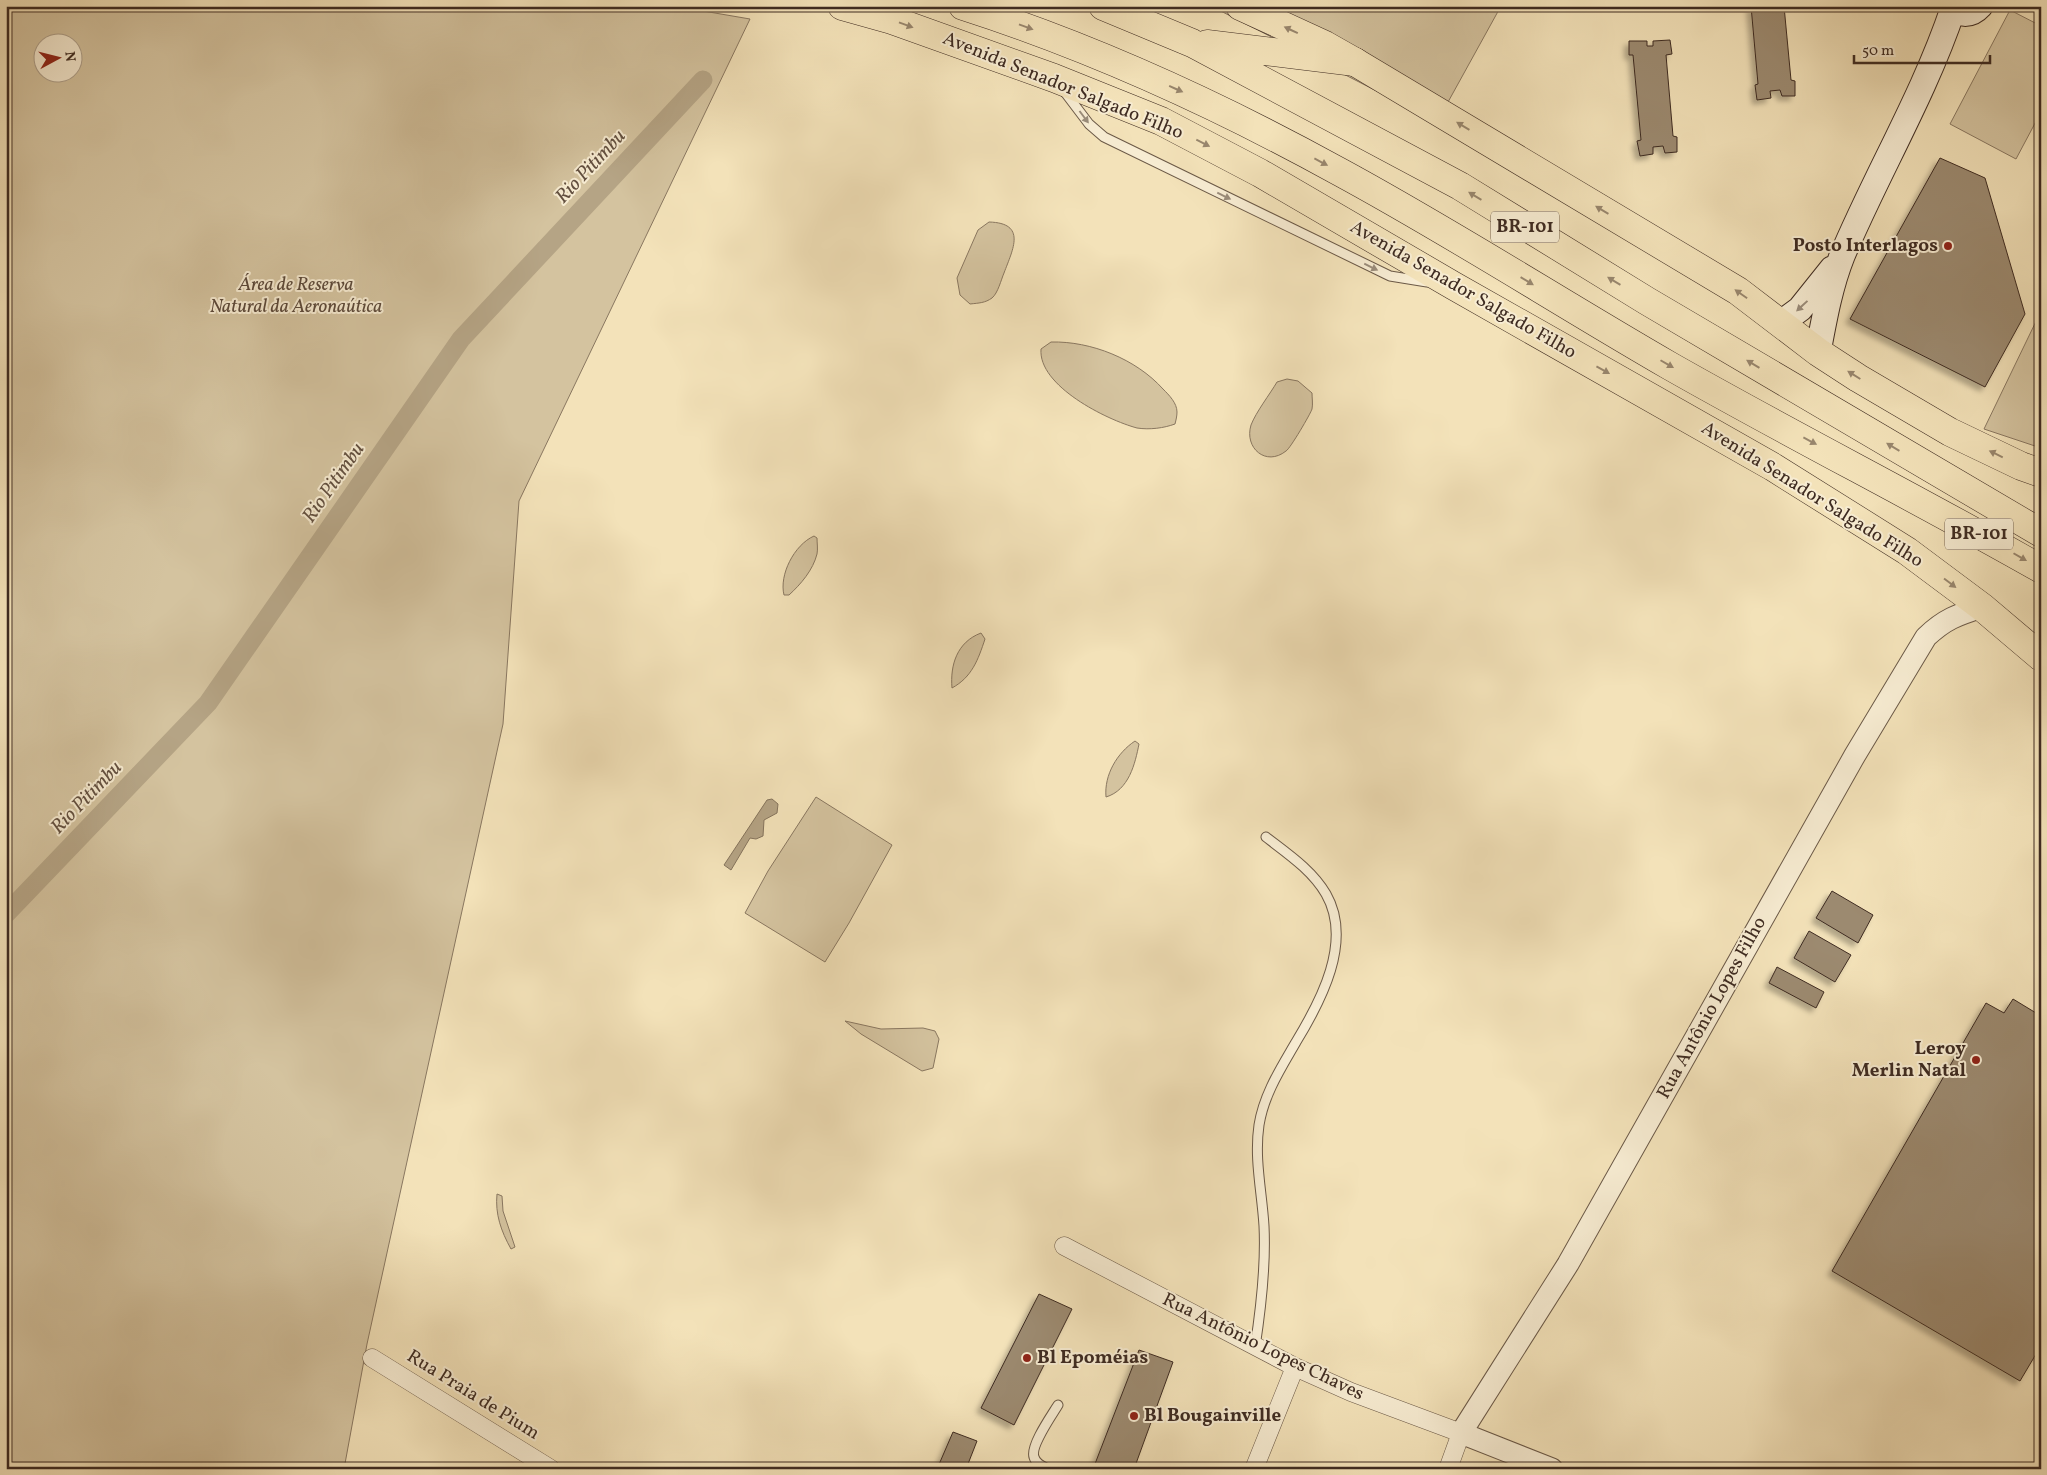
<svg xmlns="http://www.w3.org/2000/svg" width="2047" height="1475" font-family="Vollkorn,serif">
<defs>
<filter id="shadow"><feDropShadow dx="-4.5" dy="4.5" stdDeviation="2.5" flood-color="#0004"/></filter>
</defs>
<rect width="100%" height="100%" fill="#f3e2b9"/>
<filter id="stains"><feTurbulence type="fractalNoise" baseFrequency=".004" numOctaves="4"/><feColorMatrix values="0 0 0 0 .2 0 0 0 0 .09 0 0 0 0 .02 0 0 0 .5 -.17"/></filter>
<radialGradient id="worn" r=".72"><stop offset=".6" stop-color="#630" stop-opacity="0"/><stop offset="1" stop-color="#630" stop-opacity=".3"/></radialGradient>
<path fill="#d4c39f" stroke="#897760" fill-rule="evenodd" d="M6,6h668l76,13 -231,482 -16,223 -136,620 -23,125h-338zM42,42h30v30h-30z
M1211,6h290l-64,116z
M2010,10l31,16v86l-25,47 -66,-35z
M989,222c38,1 24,27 15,51 -3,7 -6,20 -12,25 -7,5 -13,5 -22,6l-10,-9 -3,-17 21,-48z
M2041,311v137l-57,-19z
M1051,342c40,-1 85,17 112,47 6,6 14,14 14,23 0,4 -1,8 -2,12 -11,4 -25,6 -38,4 -30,-8 -99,-42 -96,-79z
M1287,379l11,2 14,12c0,5 1,11 0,16 -1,4 -22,40 -26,42 -20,16 -42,-3 -35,-26 5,-13 19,-31 26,-43z
M814,536l3,2c0,5 1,11 0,16 -4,16 -16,30 -28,41h-5c-5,-20 10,-50 30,-59z
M981,633l4,6c-7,21 -13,38 -33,49 -2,-23 5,-46 29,-55z
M1135,741l4,3c-4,20 -10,46 -33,53 -2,-22 11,-44 29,-56z
M816,797l76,48 -43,78 -24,39 -80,-49 23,-42z
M845,1021l36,8 42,-1 12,3 4,8 -6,29 -11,3 -61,-37z
M497,1194l5,2 1,15 12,36 -4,2c-10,-18 -16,-35 -14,-55z"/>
<path fill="#b5a485" stroke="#85745d" d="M772,799l6,5 -1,9 -13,7 -1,16 -7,3 -6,-1 -19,32 -7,-5 43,-65z"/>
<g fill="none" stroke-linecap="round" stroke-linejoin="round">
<path stroke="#b5a485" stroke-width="19" d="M6,914l202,-211 253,-364 242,-259"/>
</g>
<path fill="#9c8a70" stroke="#3e2b21" filter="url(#shadow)" d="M1751,6h33l7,74 4,1v15h-13l-2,-6 -10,1 1,7 -14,2 -2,-15 3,-1z
M1670,40l2,14 -6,1 7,81 4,1v15l-12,1 -2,-7 -10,1v7l-13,2 -3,-15 4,-1 -8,-85h-4v-14h18v5h6v-5z
M1940,158l45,20 40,136 -40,73 -135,-68z
M1832,891l41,24 -15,28 -42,-25z
M1809,931l42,24 -16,27 -41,-24z
M1777,967l47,25 -8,16 -47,-25z
M2013,999l28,17v340l-5,-2 -16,27 -188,-110 154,-268 18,10z
M1039,1294l33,15 -58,116 -33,-17z
M1139,1350l34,12 -39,107h-41z
M953,1432l24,9 -11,28h-29z"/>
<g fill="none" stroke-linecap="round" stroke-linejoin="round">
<defs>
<path id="service" d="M1064,91l25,33 15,13 286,139 37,6
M1255,1347c6,-39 11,-81 9,-121 -2,-34 -10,-67 -5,-101 5,-31 22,-57 37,-83 25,-41 57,-101 30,-148 -14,-24 -38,-40 -60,-57
M1048,1469c-6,-3 -12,-5 -14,-12 -4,-11 18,-42 24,-52"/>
<path id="minor" d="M1064,1246l231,121 56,25 110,41 -13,36
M372,1358l179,111
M1254,1469l41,-102"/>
<path id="tertiary" d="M1552,1469l-91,-36 107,-169 287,-509 71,-118c19,-18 31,-22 56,-30"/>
<path id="secondary" d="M1950,6c10,10 21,10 30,0
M1781,323l19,-14 32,-40
M1818,352c6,-32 12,-66 24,-96 35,-83 82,-161 111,-247"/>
<path id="primary" d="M842,6l50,14 162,58 107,43 99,52 194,113 319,181 134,84 75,56 59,50
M1240,6l85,39 30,17 383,229 80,61 40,26 92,54 71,34 20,7"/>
<path id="trunk" d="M963,6c131,42 255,99 375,165 113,61 221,131 332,195 123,70 248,133 371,203
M1103,6l89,37 268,143 187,115 394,232
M1207,44l148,18"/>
</defs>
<use href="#service" stroke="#6b5947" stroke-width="11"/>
<use href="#minor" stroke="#6b5947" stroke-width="19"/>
<use href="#tertiary" stroke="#6b5947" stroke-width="23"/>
<use href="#secondary" stroke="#3e2b21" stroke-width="27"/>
<use href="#primary" stroke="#3e2b21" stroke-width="29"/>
<use href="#trunk" stroke="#3e2b21" stroke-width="29"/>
<use href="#service" stroke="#f7ecd2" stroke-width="9"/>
<use href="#minor" stroke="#f7ecd2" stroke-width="18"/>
<use href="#tertiary" stroke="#f7ecd2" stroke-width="21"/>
<use href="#secondary" stroke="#f7ecd2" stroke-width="25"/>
<use href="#primary" stroke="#f3e2b9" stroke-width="28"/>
<use href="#trunk" stroke="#f3e2b9" stroke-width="28"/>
</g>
<defs><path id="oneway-solid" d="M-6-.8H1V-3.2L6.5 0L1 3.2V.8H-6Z" transform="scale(1.25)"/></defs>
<g fill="#98866d">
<use href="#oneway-solid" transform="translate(906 25) rotate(20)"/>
<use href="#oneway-solid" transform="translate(1026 27) rotate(20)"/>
<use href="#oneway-solid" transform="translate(1291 30) rotate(-155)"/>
<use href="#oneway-solid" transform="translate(1176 89) rotate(24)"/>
<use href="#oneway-solid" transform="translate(1463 126) rotate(-149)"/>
<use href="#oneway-solid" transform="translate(1203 143) rotate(27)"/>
<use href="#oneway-solid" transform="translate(1321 162) rotate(28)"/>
<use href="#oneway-solid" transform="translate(1475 196) rotate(-149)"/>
<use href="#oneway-solid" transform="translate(1602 210) rotate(-149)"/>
<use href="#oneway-solid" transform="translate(1527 281) rotate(31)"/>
<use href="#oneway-solid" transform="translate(1614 281) rotate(-149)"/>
<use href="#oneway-solid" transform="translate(1741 294) rotate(-145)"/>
<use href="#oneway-solid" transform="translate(1667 364) rotate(30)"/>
<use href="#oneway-solid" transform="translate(1753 364) rotate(-149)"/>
<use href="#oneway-solid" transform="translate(1603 370) rotate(29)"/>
<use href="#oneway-solid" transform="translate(1854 375) rotate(-148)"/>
<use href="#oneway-solid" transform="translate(1810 441) rotate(28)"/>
<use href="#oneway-solid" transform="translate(1893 447) rotate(-149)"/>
<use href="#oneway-solid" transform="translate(1996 454) rotate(-154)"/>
<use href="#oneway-solid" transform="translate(2020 557) rotate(30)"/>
<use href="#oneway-solid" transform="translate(1950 583) rotate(37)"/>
</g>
<g fill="#9a8c7a">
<use href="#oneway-solid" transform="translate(1084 117) rotate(53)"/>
<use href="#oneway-solid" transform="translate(1224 196) rotate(26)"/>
<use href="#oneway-solid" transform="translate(1371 267) rotate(26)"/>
<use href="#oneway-solid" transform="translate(1802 306) rotate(137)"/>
</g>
<g fill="#8f2418" stroke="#f7ecd2" stroke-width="2">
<circle cx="1948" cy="246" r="5"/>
<circle cx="1976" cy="1060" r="5"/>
<circle cx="1027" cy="1358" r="5"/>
<circle cx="1134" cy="1416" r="5"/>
</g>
<g text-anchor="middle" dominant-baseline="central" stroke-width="4" stroke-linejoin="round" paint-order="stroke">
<g fill="#f7ecd2" stroke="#766556" stroke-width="1">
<rect x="1491" y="211.5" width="68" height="31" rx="4"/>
<rect x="1945" y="518.5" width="68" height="31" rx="4"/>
</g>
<g font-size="18" font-weight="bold" fill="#3e2b21">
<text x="1525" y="227">BR-101</text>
<text x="1979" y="534">BR-101</text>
</g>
<g font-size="19" fill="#3e2b21" stroke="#f7ecd2">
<text transform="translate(1063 86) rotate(22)">Avenida Senador Salgado Filho</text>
<text transform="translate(1463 290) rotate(30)">Avenida Senador Salgado Filho</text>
<text transform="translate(1812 495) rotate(32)">Avenida Senador Salgado Filho</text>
<text transform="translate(1712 1008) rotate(-61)">Rua Antônio Lopes Filho</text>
<text transform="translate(1263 1347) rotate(26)">Rua Antônio Lopes Chaves</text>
<text transform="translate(473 1395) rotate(32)">Rua Praia de Pium</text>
</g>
<g font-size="19" font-weight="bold" fill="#3e2b21" stroke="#f7ecd2" text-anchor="end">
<text x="1938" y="246">Posto Interlagos</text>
<text x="1966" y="1049">Leroy<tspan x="1966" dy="22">Merlin Natal</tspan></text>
<text x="1037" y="1358" text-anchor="start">Bl Epoméias</text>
<text x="1144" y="1416" text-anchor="start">Bl Bougainville</text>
</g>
<g font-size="19" font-style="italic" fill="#5c493a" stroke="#f7ecd2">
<text x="296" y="285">Área de Reserva<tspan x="296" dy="22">Natural da Aeronaútica</tspan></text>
</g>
<g font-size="20" font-style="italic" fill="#624f3f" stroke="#f7ecd2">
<text transform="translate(591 167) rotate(-47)">Rio Pitimbu</text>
<text transform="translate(334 483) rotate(-55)">Rio Pitimbu</text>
<text transform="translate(87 798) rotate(-46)">Rio Pitimbu</text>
</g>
</g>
<rect width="2047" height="1475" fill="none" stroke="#f3e2b9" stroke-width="25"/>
<rect x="8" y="8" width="2032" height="1460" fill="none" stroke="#3e2b21" stroke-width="2.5"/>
<rect x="12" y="12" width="2022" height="1450" fill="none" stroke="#3e2b21"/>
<g transform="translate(58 58) rotate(83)"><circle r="24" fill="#f7ecd2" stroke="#ad9f8b"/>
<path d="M0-4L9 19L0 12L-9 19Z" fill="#8f2418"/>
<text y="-8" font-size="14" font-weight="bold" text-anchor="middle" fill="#3e2b21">N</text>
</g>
<path d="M1854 55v8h136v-8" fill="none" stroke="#3e2b21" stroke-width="2.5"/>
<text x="1862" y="55" font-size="15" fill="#3e2b21" stroke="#f7ecd2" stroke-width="4" paint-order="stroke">50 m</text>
<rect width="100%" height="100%" filter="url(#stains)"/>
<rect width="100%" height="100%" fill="url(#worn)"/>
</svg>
